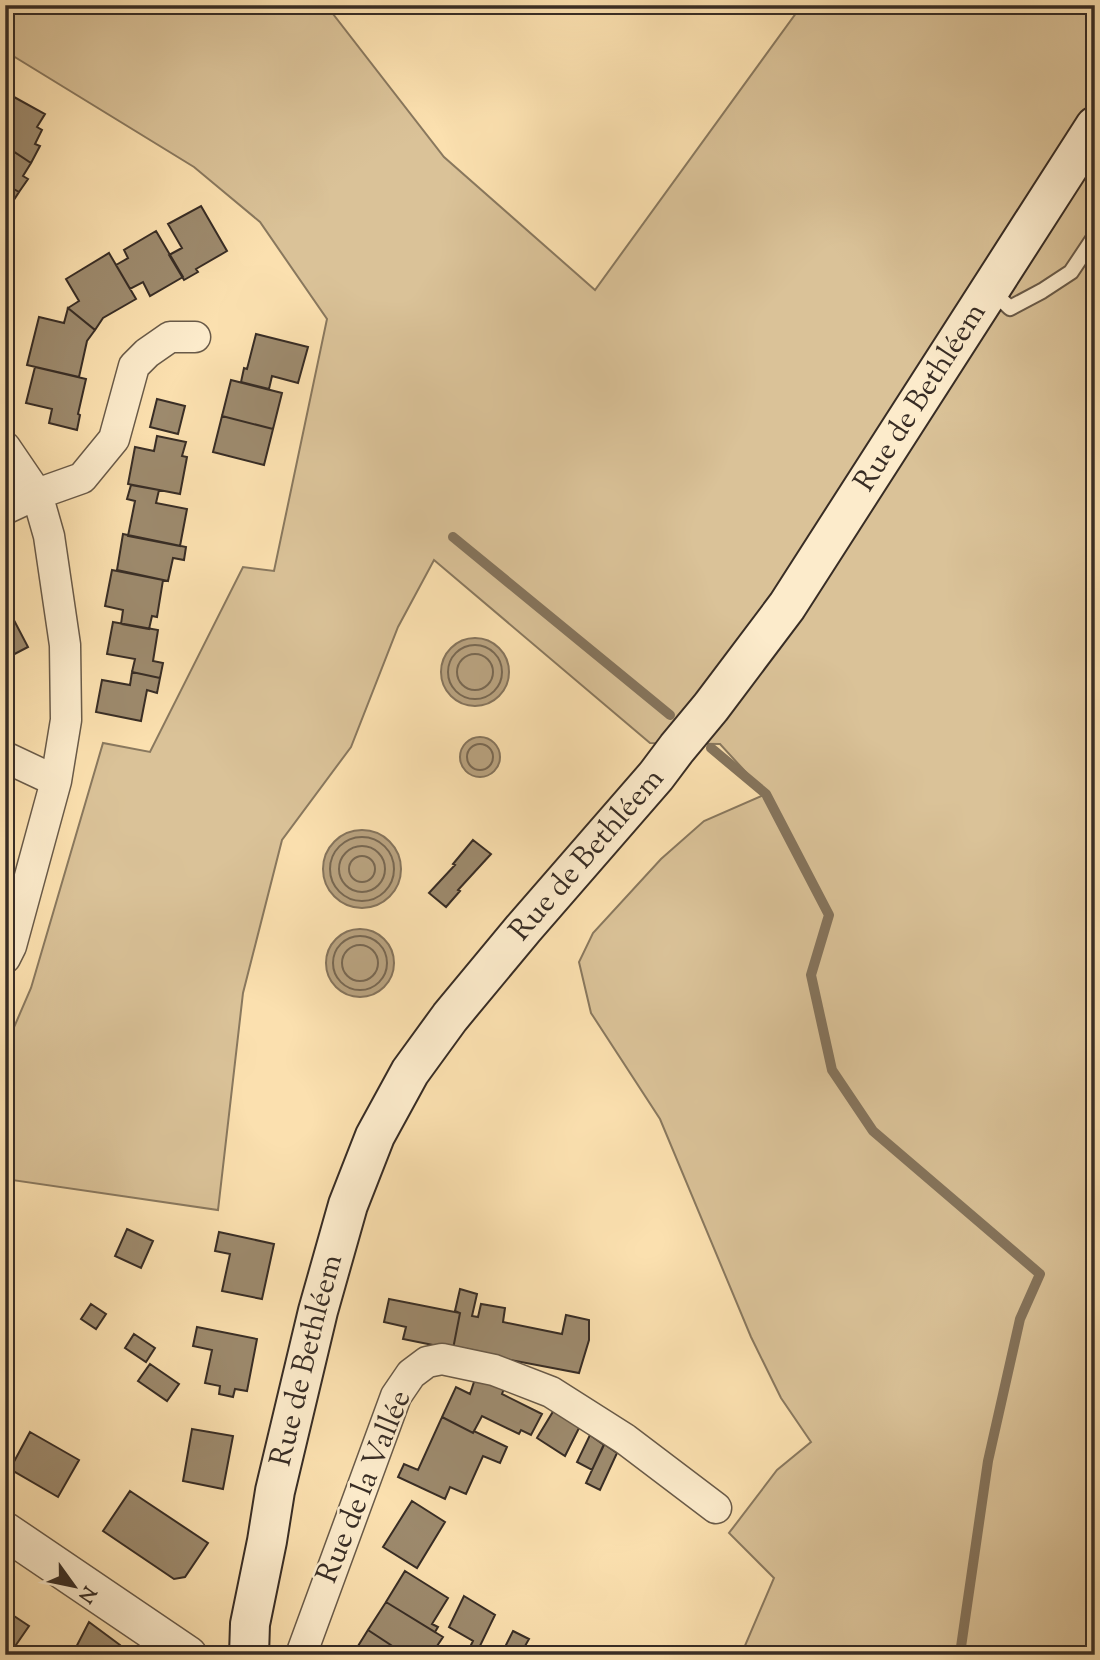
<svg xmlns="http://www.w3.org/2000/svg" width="1100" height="1660" font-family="'Sorts Mill Goudy',serif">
<rect width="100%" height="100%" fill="#fbe0af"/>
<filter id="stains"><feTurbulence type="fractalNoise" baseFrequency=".00286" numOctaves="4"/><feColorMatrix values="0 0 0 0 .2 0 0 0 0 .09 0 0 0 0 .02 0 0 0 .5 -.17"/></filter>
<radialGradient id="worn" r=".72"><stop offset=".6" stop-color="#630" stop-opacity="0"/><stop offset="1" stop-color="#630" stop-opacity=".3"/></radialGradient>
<path fill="#dac298" stroke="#89785e" stroke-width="2" d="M5,5h321l118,152 151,133 207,-285h293v1650h-354l33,-77 -45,-45 48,-63 34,-28 -30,-44 -30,-61 -91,-218 -69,-106 -12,-51 14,-29 68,-74 43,-38 62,-27 -46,-50 -70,-1 -216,-183 -36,67 -47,120 -69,93 -39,153 -25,217 -213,-31v-131l26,-60 72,-245 47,9 93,-185 31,4 53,-252 -67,-97 -66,-55 -189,-116z"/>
<path fill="#b9a380" stroke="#85745c" stroke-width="2" d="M441 672a34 34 0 1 1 68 0a34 34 0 1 1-68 0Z
M460 757a20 20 0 1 1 40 0a20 20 0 1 1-40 0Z
M323 869a39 39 0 1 1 78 0a39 39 0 1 1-78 0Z
M326 963a34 34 0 1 1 68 0a34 34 0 1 1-68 0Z"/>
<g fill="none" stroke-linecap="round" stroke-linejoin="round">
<path stroke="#786852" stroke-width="2" d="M448 672a27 27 0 1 1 54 0a27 27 0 1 1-54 0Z
M457 672a18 18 0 1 1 36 0a18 18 0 1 1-36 0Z
M467 757a13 13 0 1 1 26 0a13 13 0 1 1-26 0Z
M330 869a32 32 0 1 1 64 0a32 32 0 1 1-64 0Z
M339 869a23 23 0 1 1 46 0a23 23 0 1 1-46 0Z
M349 869a13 13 0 1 1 26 0a13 13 0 1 1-26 0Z
M333 963a27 27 0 1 1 54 0a27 27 0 1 1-54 0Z
M342 963a18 18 0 1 1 36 0a18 18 0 1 1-36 0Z"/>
<path stroke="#85745c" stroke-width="10" d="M453,537l217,178
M711,748l55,46 63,121 -18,60 21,95 41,61 167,143 -20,45 -32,142 -27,186v8"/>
</g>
<path fill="#9d8a6d" stroke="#382d25" stroke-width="2" d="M14,97l31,17 -8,13 5,3 -7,14 5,2 -9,17 -24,-16 6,-13 -8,-4v-20l2,1z
M5,146l26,17 -8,13 5,3 -9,13 -14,-8z
M5,184l14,8 -9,14 -5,-3z
M201,206l26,45 -31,18 2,3 -14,8 -15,-25 13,-7 -14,-24z
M156,231l27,46 -33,19 -7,-14 -13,7 -14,-24 12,-7 -4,-8z
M109,253l27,46 -33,19 -8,12 -27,-22 11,-7 -13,-22z
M68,308l27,22 -8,11 -8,36 -52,-12 12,-48 25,6z
M256,334l52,13 -10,36 -26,-7 -3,13 -28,-7 3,-14 3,1z
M35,367l51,12 -8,35 2,1 -3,15 -28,-7 3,-14 -26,-6z
M231,380l51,13 -9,36 -51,-13z
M157,399l28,7 -7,28 -28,-7z
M222,416l51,13 -9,36 -51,-13z
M157,436l29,6 -4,14 5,1 -7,37 -52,-10 7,-37 19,4z
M131,485l28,5 -3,13 31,6 -7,37 -52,-10 7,-35 -8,-2z
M123,534l63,13 -2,13 -11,-2 -5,23 -51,-11z
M112,570l51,10 -6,37 -5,-1 -3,13 -28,-5 2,-14 -18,-4z
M5,603l23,44 -23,12z
M113,622l45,8 -5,31 10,2 -3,15 -28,-6 3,-13 -28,-5z
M132,672l28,6 -3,15 -10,-3 -6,31 -45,-9 6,-32 28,5z
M473,840l18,14 -33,36 2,1 -14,16 -17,-14 26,-28 -2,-1z
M127,1229l26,12 -12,27 -26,-12z
M219,1232l55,12 -12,55 -40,-8 8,-37 -15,-3z
M460,1289l17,5 -5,22 6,1 3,-13 24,4 -2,14 59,12 4,-19 23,5v20l-10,33 -126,-24 7,-36 -5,-2z
M389,1299l71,14 -7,36 -50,-10 3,-12 -22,-5z
M91,1304l15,10 -10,15 -15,-10z
M197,1327l60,12 -10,52 -12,-2 -2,8 -14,-3 1,-8 -15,-3 7,-33 -19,-4z
M134,1334l21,14 -9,14 -21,-14z
M150,1364l29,20 -12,17 -29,-20z
M475,1379l30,7 -3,8 40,20 -11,21 -10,-5 -2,4 -37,-18 -9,17 -31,-16 14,-30 14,7z
M554,1410l26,16 -15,30 -28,-18z
M442,1417l31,16 1,-2 33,16 -7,16 -17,-7 -17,38 -16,-7 -5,12 -47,-22 6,-13 14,6z
M192,1429l41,7 -10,53 -40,-8z
M30,1432l49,28 -21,37 -48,-28z
M590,1435l14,10 -12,25 -15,-8z
M604,1444l13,9 -17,37 -14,-7z
M130,1491l78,52 -23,34 -11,2 -71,-48z
M412,1501l33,21 -28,46 -34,-21z
M405,1571l43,27 -16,26 6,3 -3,5 -49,-30z
M464,1596l31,19 -17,35 -7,-5 2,-4 -24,-14z
M386,1602l57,35 -12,18h-25l-38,-25z
M5,1610l24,16 -20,29h-4z
M89,1622l31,23 -5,10h-43z
M368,1630l38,25h-52l-1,-1z
M513,1631l16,8 -9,16h-19z"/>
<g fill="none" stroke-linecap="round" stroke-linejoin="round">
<defs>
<path id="service" d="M992,291l18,17 32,-17 29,-19 24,-36"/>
<path id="minor" d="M5,447l32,47 12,42 16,109 1,75 -10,61 -45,165 -6,12
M5,509l32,-15 45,-16 32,-39 20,-73 13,-13 23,-16h25
M5,757l51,24
M301,1655l95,-259 15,-22 16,-12 15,-3 52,11 57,22 74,47 91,69"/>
<path id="tertiary" d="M5,1531l183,124"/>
<g id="secondary">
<path id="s1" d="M249,1655l1,-31 17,-83 8,-50 43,-180 30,-106 27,-69 35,-64 40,-55 73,-88 133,-153 21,-28 34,-41 76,-101 308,-480"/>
</g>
</defs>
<use href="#service" stroke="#695a48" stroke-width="18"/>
<use href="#minor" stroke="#695a48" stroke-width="33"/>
<use href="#tertiary" stroke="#695a48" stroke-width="40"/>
<use href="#secondary" stroke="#382d25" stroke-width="42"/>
<use href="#service" stroke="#fcebcb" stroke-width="14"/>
<use href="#minor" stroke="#fcebcb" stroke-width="30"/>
<use href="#tertiary" stroke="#fcebcb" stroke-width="37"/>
<use href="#secondary" stroke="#fcebcb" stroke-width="38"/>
</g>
<g text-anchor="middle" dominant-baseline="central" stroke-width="5" stroke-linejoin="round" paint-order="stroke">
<g font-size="30" fill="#382d25" stroke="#fcebcb">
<text stroke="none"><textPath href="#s1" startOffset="1456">Rue de Bethléem</textPath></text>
<text stroke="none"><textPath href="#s1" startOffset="889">Rue de Bethléem</textPath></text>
<text stroke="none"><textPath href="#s1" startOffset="301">Rue de Bethléem</textPath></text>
<text transform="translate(365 1487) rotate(-68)">Rue de la Vallée</text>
</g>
</g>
<rect width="1100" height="1660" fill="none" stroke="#fbe0af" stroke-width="28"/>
<rect x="7" y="7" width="1086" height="1646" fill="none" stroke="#382d25" stroke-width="3.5"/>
<rect x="14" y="14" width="1072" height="1632" fill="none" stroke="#382d25" stroke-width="2"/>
<g transform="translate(74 1586) rotate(123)" stroke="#fcebcb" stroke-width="5" paint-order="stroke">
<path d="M0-5L12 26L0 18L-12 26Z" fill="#382d25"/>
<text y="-10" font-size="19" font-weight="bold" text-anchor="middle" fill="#382d25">N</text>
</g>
<rect width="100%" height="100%" filter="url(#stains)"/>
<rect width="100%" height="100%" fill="url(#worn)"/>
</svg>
